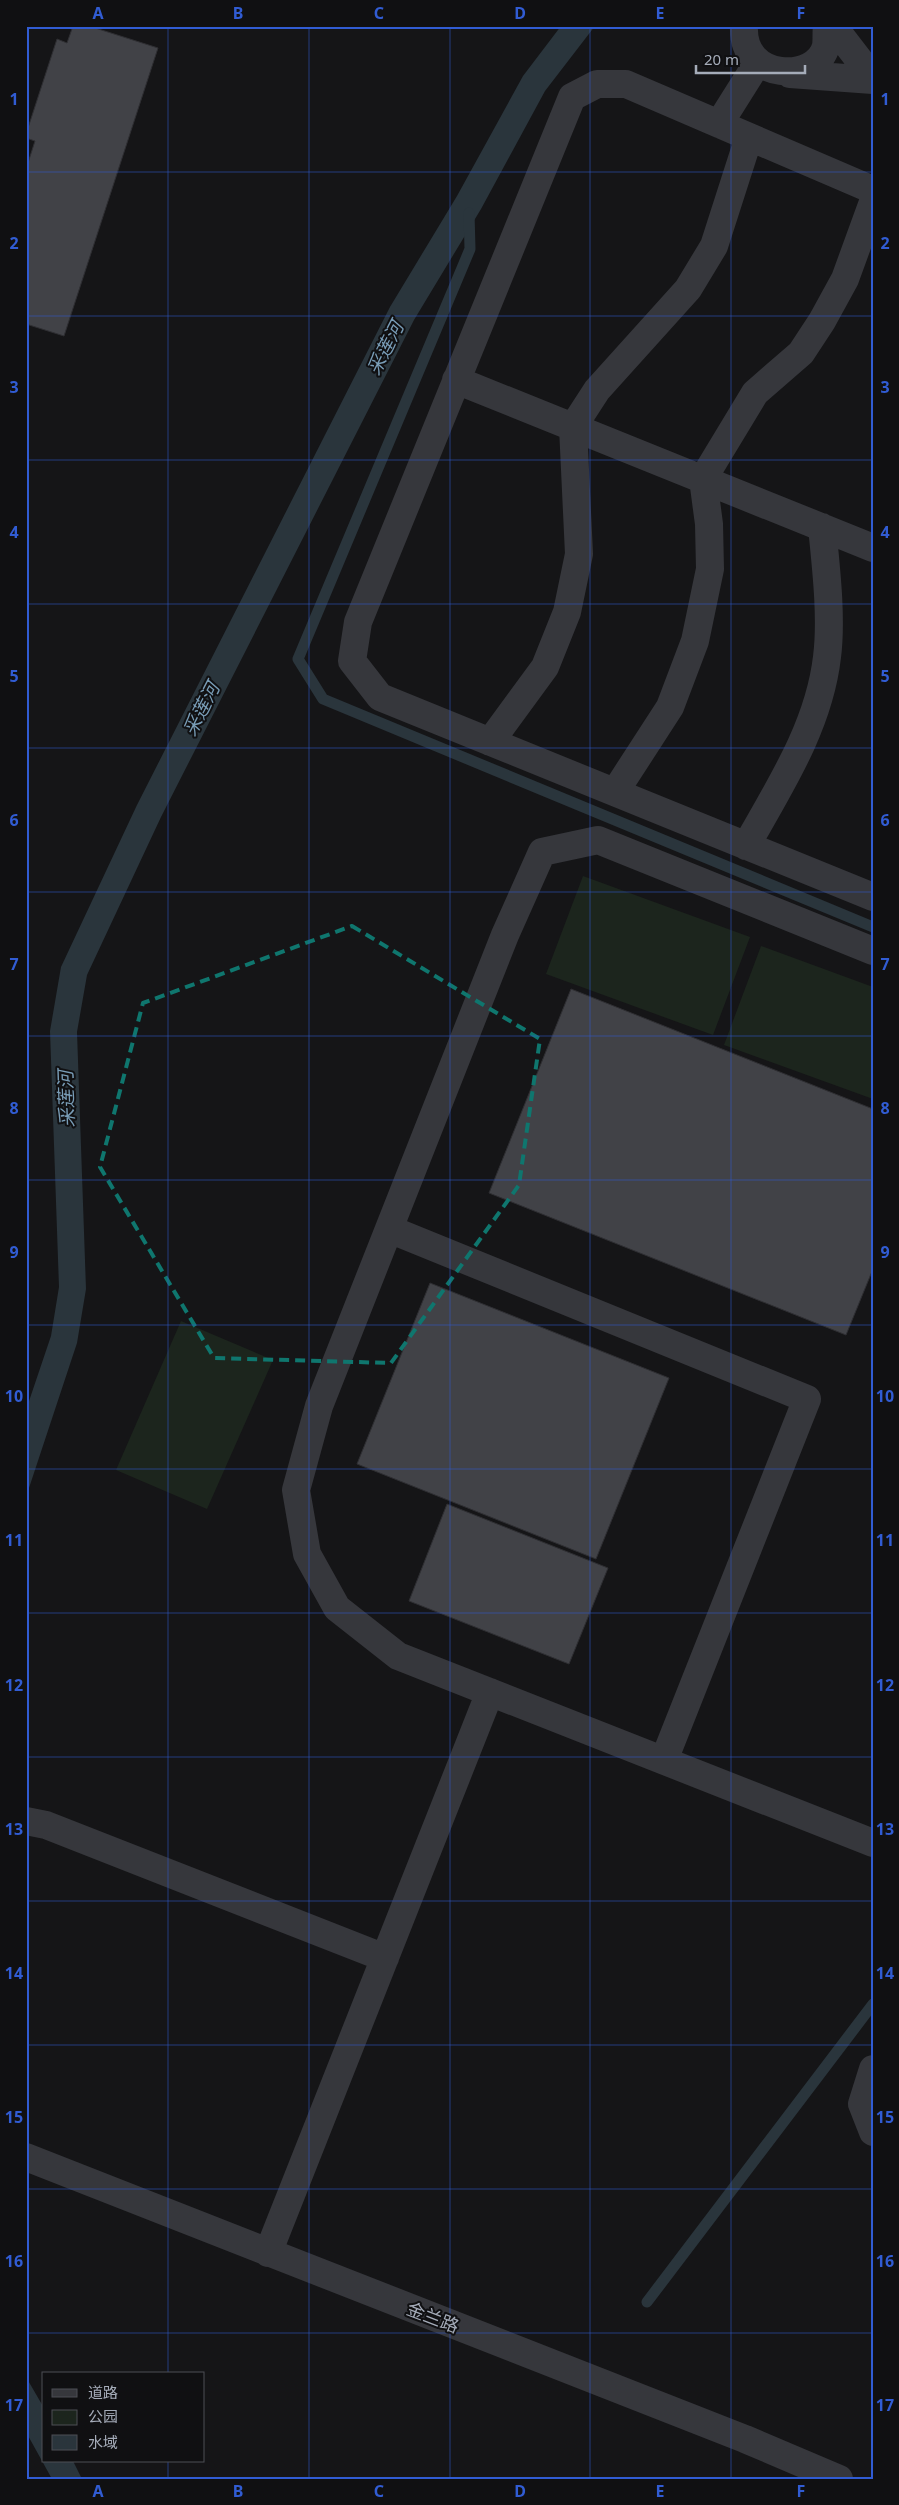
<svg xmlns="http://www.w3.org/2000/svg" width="899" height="2505" font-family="'Noto Sans','Noto Sans SC',sans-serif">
<rect width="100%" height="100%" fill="#151517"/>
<path fill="#1c251d" d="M583,876l167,61 -37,98 -167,-61z
M761,946l112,41v112l-149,-54z
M181,1321l92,39 -66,149 -91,-39z"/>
<path fill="#2a353c" d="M561,26h34l-50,65 -64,118 -67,111 -253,497 -74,158 -10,57 9,257 -9,54 -51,154v-87l25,-74 8,-49 -9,-256 11,-64 76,-162 253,-498 67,-111 66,-120z
M26,2377l18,31v53h29l9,18h-30l-26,-47z"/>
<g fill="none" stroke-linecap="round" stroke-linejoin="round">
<path stroke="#2a353c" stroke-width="11" d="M469,213l1,36 -172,410 25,40 550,228
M647,2302l226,-298"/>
</g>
<path fill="#414247" stroke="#2f2f33" d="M73,26h16l69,22 -94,288 -38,-12v-155l9,-28 -9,-3v-4l31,-95 10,4z
M571,989l302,120v160l-27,66 -357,-142z
M430,1283l239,95 -73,181 -239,-95z
M447,1504l161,64 -39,96 -160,-63z"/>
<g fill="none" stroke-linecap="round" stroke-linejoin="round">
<path stroke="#36373c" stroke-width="28" d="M744,26c-3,56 73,57 82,20 1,-6 0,-14 1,-20
M833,26l40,52
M790,74l83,6
M719,124l39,-62
M873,190l-247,-106h-29l-25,13 -214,525 -6,39 28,36 493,200
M456,380l417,168
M490,742l55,-75 22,-55 12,-58 -6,-127 24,-37 91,-101 26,-43 35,-109
M615,792l55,-85 25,-66 15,-72 -1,-45 -6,-45 52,-86 46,-40 21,-32 23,-42 28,-77
M746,846c34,-60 73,-120 81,-189 5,-39 -1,-90 -5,-130
M873,951l-275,-111 -56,12 -37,83 -186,471 -23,84 11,64 30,54 61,48 475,187
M389,1229l418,170 -143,361
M26,1821l20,4 339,133
M873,2069l-11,35 11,28
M26,2157l719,282 94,40
M268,2253l222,-561"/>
</g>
<path fill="none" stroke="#0f766e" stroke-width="4" stroke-dasharray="10 6" stroke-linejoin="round" d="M352,926l188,113 -21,146 -128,178 -177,-5 -114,-191 43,-164z"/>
<path fill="none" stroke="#315cd3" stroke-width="1" stroke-opacity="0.55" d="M168,26v2348M309,26v2453M450,26v2453M590,26v2453M731,26v2453M26,172h847M26,316h847M26,460h847M26,604h847M26,748h847M26,892h847M26,1036h847M26,1180h847M26,1325h847M26,1469h847M26,1613h847M26,1757h847M26,1901h847M26,2045h847M26,2189h847M26,2333h847M168,2461v18"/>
<g text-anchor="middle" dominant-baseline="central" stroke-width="4" stroke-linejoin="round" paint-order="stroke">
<g font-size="18" fill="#a5acb9" stroke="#101012">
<text transform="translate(433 2317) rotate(21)">金兰路</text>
</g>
<g font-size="19" font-style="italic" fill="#799db7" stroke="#101012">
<text transform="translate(385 348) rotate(-63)">采莲河</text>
<text transform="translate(201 709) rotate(-63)">采莲河</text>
<text transform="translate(66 1099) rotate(-92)">采莲河</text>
</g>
</g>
<rect width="899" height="2505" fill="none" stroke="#101012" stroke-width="55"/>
<rect x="42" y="2372" width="162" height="90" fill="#101012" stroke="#4c4e55"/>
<rect x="52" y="2389" width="25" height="8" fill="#36373c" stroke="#4c4e55"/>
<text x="88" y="2398" font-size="15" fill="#a5acb9">道路</text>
<rect x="52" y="2410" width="25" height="15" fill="#1c251d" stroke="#4c4e55"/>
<text x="88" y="2422" font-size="15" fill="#a5acb9">公园</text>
<rect x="52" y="2435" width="25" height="15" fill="#2a353c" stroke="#4c4e55"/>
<text x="88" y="2448" font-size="15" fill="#a5acb9">水域</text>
<path d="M696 65v8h109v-8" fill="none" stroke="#a5acb9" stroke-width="2.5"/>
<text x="704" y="65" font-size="15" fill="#a5acb9" stroke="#101012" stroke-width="4" paint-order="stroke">20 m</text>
<rect x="28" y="28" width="844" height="2450" fill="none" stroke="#315cd3" stroke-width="2"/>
<g font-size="16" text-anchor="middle" font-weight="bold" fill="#315cd3">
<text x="98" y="19">A</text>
<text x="238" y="19">B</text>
<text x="379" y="19">C</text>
<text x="520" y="19">D</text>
<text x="660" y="19">E</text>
<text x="801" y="19">F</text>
<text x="14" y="105">1</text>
<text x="885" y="105">1</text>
<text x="14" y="249">2</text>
<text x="885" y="249">2</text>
<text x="14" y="393">3</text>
<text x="885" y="393">3</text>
<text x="14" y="538">4</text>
<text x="885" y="538">4</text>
<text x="14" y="682">5</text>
<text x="885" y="682">5</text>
<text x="14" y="826">6</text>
<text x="885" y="826">6</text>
<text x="14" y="970">7</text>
<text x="885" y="970">7</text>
<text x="14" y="1114">8</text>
<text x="885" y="1114">8</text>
<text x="14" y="1258">9</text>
<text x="885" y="1258">9</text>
<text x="14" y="1402">10</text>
<text x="885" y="1402">10</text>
<text x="14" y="1546">11</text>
<text x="885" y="1546">11</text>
<text x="14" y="1691">12</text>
<text x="885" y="1691">12</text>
<text x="14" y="1835">13</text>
<text x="885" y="1835">13</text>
<text x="14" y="1979">14</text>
<text x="885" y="1979">14</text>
<text x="14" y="2123">15</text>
<text x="885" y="2123">15</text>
<text x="14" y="2267">16</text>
<text x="885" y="2267">16</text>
<text x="14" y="2411">17</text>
<text x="885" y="2411">17</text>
<text x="98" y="2497">A</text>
<text x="238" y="2497">B</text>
<text x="379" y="2497">C</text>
<text x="520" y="2497">D</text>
<text x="660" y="2497">E</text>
<text x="801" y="2497">F</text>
</g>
</svg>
